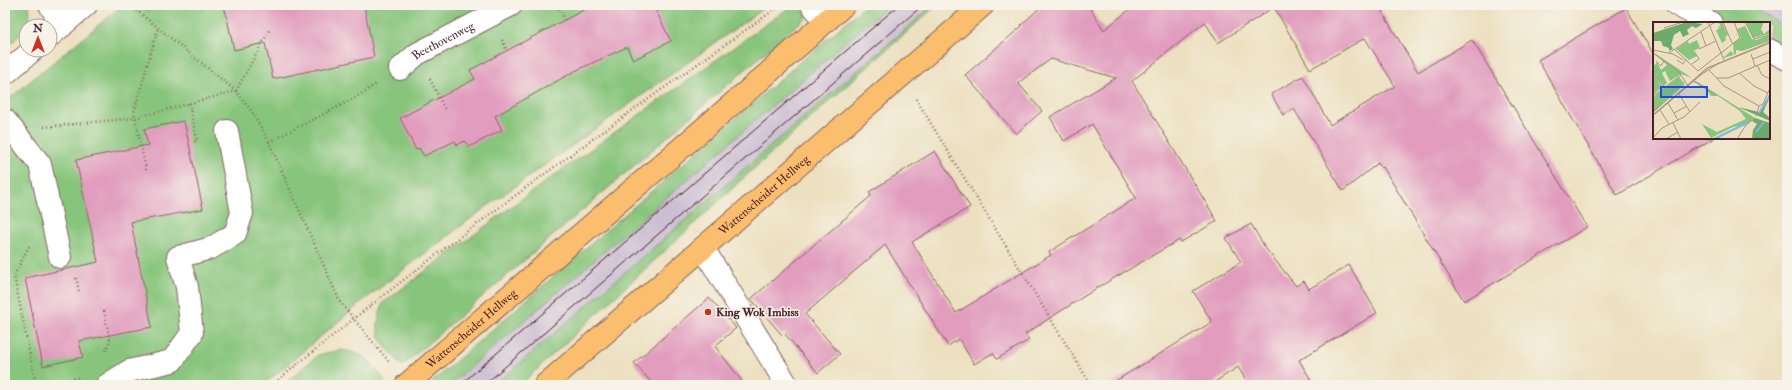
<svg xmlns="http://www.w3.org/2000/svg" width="1792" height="390" font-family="'IM FELL Double Pica',serif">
<rect width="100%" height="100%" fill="#f7f3e8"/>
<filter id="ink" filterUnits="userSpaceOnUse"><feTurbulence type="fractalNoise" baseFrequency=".025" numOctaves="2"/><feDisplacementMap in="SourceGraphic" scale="8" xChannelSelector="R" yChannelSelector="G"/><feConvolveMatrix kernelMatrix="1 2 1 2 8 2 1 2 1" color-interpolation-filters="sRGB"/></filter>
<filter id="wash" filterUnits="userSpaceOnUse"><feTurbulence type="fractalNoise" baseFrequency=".012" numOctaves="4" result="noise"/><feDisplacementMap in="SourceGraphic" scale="16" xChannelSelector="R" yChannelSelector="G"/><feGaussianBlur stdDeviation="0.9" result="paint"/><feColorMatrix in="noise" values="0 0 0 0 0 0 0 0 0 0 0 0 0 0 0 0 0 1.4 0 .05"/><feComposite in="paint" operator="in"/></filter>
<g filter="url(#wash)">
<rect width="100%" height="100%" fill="#ece0c0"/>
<path fill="#ccbed3" d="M889,5h44l-438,380h-45z
M1750,5h37v24z"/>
<path fill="#87c57c" stroke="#687254" d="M5,5h24c4,22 -8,29 -24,43z
M123,5h19l6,6 7,-6h613l-286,205 -118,90 -101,85h-258v-253l12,-10 -12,-14v-6z
M793,5h27l-418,361c-21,-25 -31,-29 -19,-63l144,-108z
M866,5h23l-439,380h-13l-5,-3z
M933,5h4l-188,168 -229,212h-25z
M1700,5h50l37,24v24l-18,-10v-20h-36z
M340,350c27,3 29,11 45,31l-4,4h-98l35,-30z"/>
<g id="blocks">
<path fill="#e19cbe" d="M224,5h140l10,52 -101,22 -8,-36 -31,7z
M593,5h60l18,36 -38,19 -6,-13 -52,24 -80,45 7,14 -33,17 -4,-6 -8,4 -2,-4 -31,15 -5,-8 -3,2 -16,-32 75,-39 -5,-9z
M1043,5h45l16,25 31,-25h243l40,67 54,-32 115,187 -123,74 -81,-134 -2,1 -3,-5 -35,28 -49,-82 -11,6 -12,-21 32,-18 27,49 65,-39 -30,-48 -55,31 -36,-62 -56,36 -13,-21 -73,59 85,140 -36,21 -2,-2 -82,48 -72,46 4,6 -32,19 -4,-6 -19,11 -15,-25 -11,7 -63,-101 -80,69 35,40 -22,19 -34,-40 -2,2 -31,-36 120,-103 -2,-4 66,-41 35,56 -58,35 44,71 95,-58 -2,-3 87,-54 -44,-74 -28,17 -14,-24 66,-39 -65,-19 -33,24 24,28 -26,23 -51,-59 57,-49 -1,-1z
M1626,8l28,47v83h60l-97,57 -79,-135z
M184,121l19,88 -72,13 21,105 -73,14 4,16 -40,9 -18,-88 73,-16 -22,-102 72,-15 -4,-16z
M1251,224l15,25 30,37 8,-5 5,8 40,-24 28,48 -78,47 15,25h-65l-11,-18 -28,18h-101l103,-63 -19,-31 48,-29 -15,-24z
M709,298l27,30 -21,18 30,39h-91l-20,-22z"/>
</g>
</g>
<g filter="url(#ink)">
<use href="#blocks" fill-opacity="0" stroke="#83635f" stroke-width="1"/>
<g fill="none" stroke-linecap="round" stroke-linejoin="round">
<defs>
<g id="minor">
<path d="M50,5l12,21"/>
<path d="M812,5l14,16"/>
<path d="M1677,5l34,18"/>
<path d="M50,36l36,-31"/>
<path d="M1769,50l18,9"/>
<path id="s1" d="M400,69l17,-15 94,-49"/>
<path d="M5,74l28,-24"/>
<path d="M5,120l35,44 20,93"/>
<path d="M703,248l84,137"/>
<path d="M107,385l22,-14 43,-10 20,-28 -5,-46 -9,-30 33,-9 24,-14 7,-21 -15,-82"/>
</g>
<g id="major">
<path id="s2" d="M406,385l361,-311 77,-69"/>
<path id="s3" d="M545,385l438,-380"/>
</g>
</defs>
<use href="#minor" stroke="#83635f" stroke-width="24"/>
<use href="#major" stroke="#83635f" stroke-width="24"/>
<path stroke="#83635f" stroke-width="2.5" stroke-dasharray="1 3" stroke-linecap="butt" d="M130,5l106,86 16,21 17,30 71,160 50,61
M557,5l8,15
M502,40l5,11
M430,79l15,31
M916,99l175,286
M189,103l8,37 -5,3
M44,127l91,-9 101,-27 34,-62
M269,142l84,-43 25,-16
M146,170l-12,-58 24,-84
M29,246l-15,30 22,109
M76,278l3,13
M104,311l6,29 -5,13
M46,385l34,-8
M272,385c163,-135 336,-258 509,-380"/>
<use href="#minor" stroke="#fff" stroke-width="22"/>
<use href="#major" stroke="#fabe6e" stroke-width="22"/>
<path stroke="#4a1f2b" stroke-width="1" d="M460,385l439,-380
M484,385l439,-380"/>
</g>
</g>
<circle fill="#c8321e" stroke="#f7f3e8" stroke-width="1.5" cx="708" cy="312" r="4"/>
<g text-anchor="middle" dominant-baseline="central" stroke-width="3" stroke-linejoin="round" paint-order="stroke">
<g font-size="12" fill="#4a1f2b" stroke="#f7f3e8">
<text stroke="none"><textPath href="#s1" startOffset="52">Beethovenweg</textPath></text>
<text stroke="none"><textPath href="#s3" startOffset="290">Wattenscheider Hellweg</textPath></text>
<text stroke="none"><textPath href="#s2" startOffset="86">Wattenscheider Hellweg</textPath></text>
</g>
<g font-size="12" font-weight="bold" fill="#4a1f2b" stroke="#f7f3e8" text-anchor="start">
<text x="716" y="312">King Wok Imbiss</text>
</g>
</g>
<g transform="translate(1653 22)">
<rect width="117" height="117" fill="#ece0c0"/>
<path d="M66,0h3l6,13 -3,2 1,3 -4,3 -6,-13 3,-1 -1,-4 3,3zM93,0h18l-3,7 3,5 6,-5v5l-17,4zM92,4l7,13 4,1 14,-5v6l-28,10 -6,-1v4l-12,4 -2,-6 4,-3 -4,4 2,4 7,-6 3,4 -1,-12 8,-5 -4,-9zM44,18l3,8 -7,3 4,5 -8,4 -13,-11 12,-8 1,3zM0,30l39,26 -11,-4 -11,7 -5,-10 -3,2 5,10 -4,4 -7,-12 5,13 -8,7v-28l4,-5 4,8 6,-5zM26,55l6,7 -32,29v-16zM41,59h2l59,37 -9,7 -13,2 -22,11 -9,-14 15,8 29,-13 -6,-8 -22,-15h-7l-4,-6z" fill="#87c57c"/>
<path d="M34,0l16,2 -7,4 -4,-2 -5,4 2,4 -6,3 -3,-6 -6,4 -3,10 2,4 -4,2v-3l-6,-2 -2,-5h-8v-8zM117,75l-7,15 7,6v3l-32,-14 21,5zM102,96l15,5v16h-18l1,-9 4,-6 -5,-3z" fill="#6daa6c"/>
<path fill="none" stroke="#7ab9ee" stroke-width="2" d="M106,91l11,-18M103,110l8,-10M61,117l35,-17"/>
<path fill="none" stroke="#ab9384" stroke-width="1" d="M55,0l16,38M70,0l9,21M92,0l9,17 16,-4M11,6l19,-6M48,10l5,14M21,27l24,22M46,27l17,-8M0,28l20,4 10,6M0,31l26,19 9,14M16,31l46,-31M98,32l4,12M100,37l17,-7M24,38l6,4 3,-5M3,39l5,5 3,-5M39,42l7,-5 -5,-8M104,43l5,10 8,4M56,48l15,16 35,20M45,49l42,-33 -6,-16M86,51l15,13 14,7M4,54l5,12M64,56h11l42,-18M40,59l22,13M26,72l11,18M0,74l28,-21M15,81l10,17M7,88l9,14M0,90l9,-9M21,91l13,-7M2,92l47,-40 17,-11M0,93l54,-47 63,-26M0,93l55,-47 62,-25M103,94l3,-10 4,-2 7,-16M20,101l8,16M0,116l9,-10 22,-11 16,-15M13,117l12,-7M84,117l9,-14 9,-7"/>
<path fill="#1d4ed8" fill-opacity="0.15" stroke="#1d4ed8" stroke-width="2" d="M8,65h46v10h-46z"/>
<rect width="117" height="117" fill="none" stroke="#4a1f2b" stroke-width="2"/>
</g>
<rect width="1792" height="390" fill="none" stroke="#f7f3e8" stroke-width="20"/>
<g transform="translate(38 38)"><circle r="19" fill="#f7f3e8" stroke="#b29e9c"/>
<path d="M0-3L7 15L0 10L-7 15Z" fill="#c8321e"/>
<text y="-6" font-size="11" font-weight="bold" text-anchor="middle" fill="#4a1f2b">N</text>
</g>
</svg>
